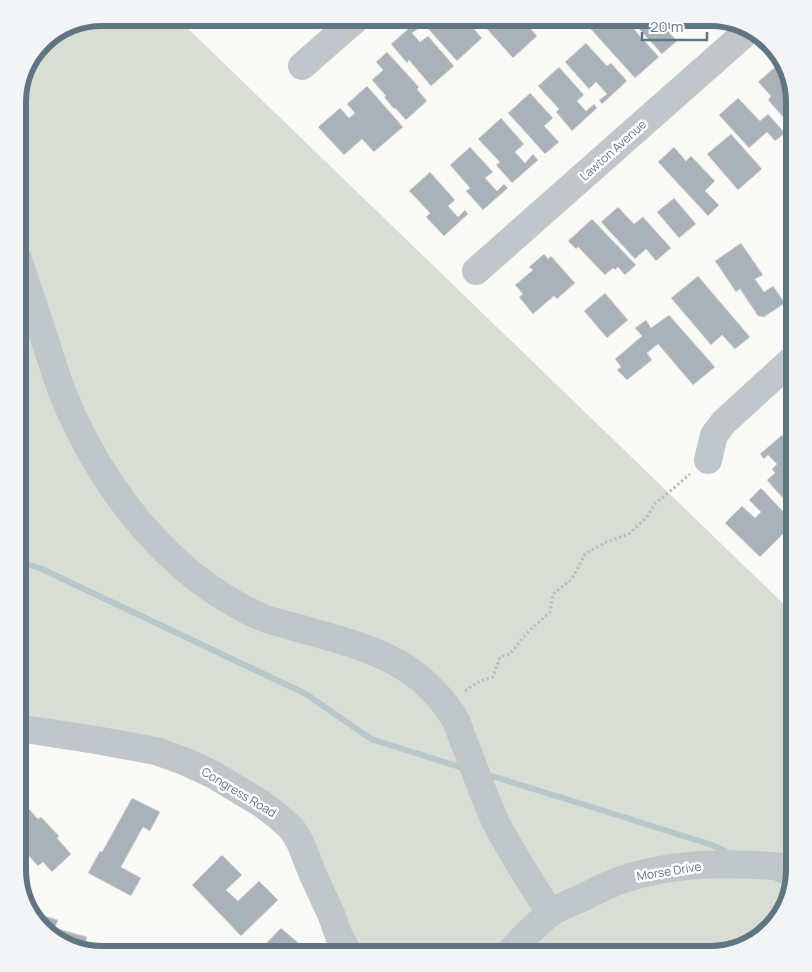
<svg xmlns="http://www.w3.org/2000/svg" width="812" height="972" font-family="Manrope,sans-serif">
<rect width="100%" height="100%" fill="#f9f9f6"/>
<path fill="#d9ded5" d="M102,18h75l617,596v256l-8,38 -29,32 -47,14h-361l-49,-112 -86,-67 -196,-47v-632l8,-32 20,-25z"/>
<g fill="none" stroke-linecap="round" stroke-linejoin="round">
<path stroke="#b8c7ca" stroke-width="6" d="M18,561l24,8 264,125 65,45 95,30
M485,774l94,29 133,42 18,9
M776,878l15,7"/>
</g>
<path fill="#a8b2b8" stroke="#dbdad8" d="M429,18h35l18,20 -25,23 -34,-38z
M477,18h44l16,18 -24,22z
M597,18h27l35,39 -24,21 -47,-52z
M629,18h49l-12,11 11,12 -15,13z
M415,23l4,5 -7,5 8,9 8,-6 26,30 -23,20 -22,-26 -2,3 -16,-19z
M586,43l21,23 4,-3 16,18 -25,23 -3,-4 8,-6 -11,-12 -7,7 -24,-27z
M387,52l32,35 -2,2 10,12 -21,19 -11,-12 -1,1 -10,-12 2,-1 -14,-16 11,-10 -7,-8z
M559,67l25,28 -7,6 9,10 8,-7 3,4 -25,23 -16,-19 3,-3 -21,-23z
M775,67l14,16 5,19v36l-6,-7 4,-4 -24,-27 3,-4 -13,-14z
M367,86l36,41 -29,25 -12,-13 -18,16 -26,-28 22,-19 9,10 6,-5 -8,-9z
M530,93l23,25 -9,8 15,16 -14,12 -37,-41z
M738,98l22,23 8,-7 17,19 -10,8 -8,-9 -18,16 -30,-33z
M501,118l23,26 -9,8 10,11 8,-9 5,6 -26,23 -16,-18 4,-3 -22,-23z
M731,134l31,35 -24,21 -31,-36z
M470,147l23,25 -8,6 12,13 7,-7 4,4 -25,22 -17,-19 4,-3 -20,-23z
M674,147l12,14 5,-5 24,25 -10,10 14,14 -11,11 -50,-54z
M430,172l25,28 -7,6 10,11 7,-7 3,4 -24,22 -18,-19 4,-4 -21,-22z
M674,198l22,26 -17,14 -22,-26z
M618,207l16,17 9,-7 28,31 -15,13 -10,-12 -11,10 -34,-37z
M592,219l44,46 -11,10 -7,-8 -3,3 -2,-2 -8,7 -27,-28 -2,2 -8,-8z
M794,242v19l-9,-11z
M741,243l22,32 -8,4 9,13 9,-6 12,17 -21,14 -6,-1 -18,-27 -4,3 -21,-31z
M544,254l4,5 3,-3 24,27 -18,16 -3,-3 -21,18 -14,-17 4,-3 -8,-9 18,-15 -4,-3z
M698,276l52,61 -15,12 -13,-14 -11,10 -40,-47z
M605,293l23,27 -21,18 -23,-27z
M669,315l46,52 -22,18 -35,-41 -11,9 5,7 -25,20 -10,-10 4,-3 -6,-8 27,-23 -7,-8 11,-8 5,8z
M782,435l12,14v10l-3,3 3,4v45l-27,-31 8,-7 -3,-4 5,-5 -9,-9 -4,4 -4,-5z
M761,488l33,35 -34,34 -35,-34 17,-17 13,12 6,-6 -12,-12z
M18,797l20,22 3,-2 18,19 -2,2 14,16 -19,18 -9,-10 -5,4 -20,-22v-5l2,-2 -2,-2z
M132,798l28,14 -10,19 -7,-4 -22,40 20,11 -10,18 -43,-23 12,-22 2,1z
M222,855l20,20 -16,15 12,11 21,-20 19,19 -37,36 -49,-51z
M35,913l23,7 -3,8 32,9 -4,13 -19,-4 -31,-28z
M281,928l21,18 -8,8h-38z"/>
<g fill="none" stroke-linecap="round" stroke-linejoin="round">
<path stroke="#bbbfc2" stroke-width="3" stroke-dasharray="2.5 2.5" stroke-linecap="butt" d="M465,691l15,-10 13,-4 7,-20 10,-3 16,-20 24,-22 3,-18 19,-15 13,-25 21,-12 23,-8 17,-16 9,-14 35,-30"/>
<path stroke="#c1c6ca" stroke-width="28" d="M302,66l55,-48
M18,259c10,31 21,62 31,94 5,15 10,31 16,46 38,90 104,177 196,218 9,4 20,6 30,9 44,13 95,23 131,54 13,12 26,25 34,41 3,7 5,14 8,21 11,27 20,56 33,83 16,30 35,59 53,88
M476,271l275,-243
M708,460l6,-25 10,-13 70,-64
M18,728l78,12 60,11 28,10 30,14 48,29 17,13 13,12 8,13 13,33 18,39 8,22 10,18
M508,954c13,-14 26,-28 41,-40 9,-7 26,-13 37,-18 12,-6 23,-12 35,-16 55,-19 116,-18 173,-12"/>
</g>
<g text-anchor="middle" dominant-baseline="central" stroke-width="5" stroke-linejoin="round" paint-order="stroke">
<g font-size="12" fill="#617683" stroke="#fff">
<text transform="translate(613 150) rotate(-42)">Lawton Avenue</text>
<text transform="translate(239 792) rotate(31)">Congress Road</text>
<text transform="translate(669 871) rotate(-9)">Morse Drive</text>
</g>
</g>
<path d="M0 0H812V972H0ZM102 26H710A76 76 0 0 1 786 102V870A76 76 0 0 1 710 946H102A76 76 0 0 1 26 870V102A76 76 0 0 1 102 26Z" fill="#f2f4f5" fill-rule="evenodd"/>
<path fill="none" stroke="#617683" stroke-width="6" d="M102 26H710A76 76 0 0 1 786 102V870A76 76 0 0 1 710 946H102A76 76 0 0 1 26 870V102A76 76 0 0 1 102 26Z"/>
<path d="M642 32v8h65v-8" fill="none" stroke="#617683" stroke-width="2.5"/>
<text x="650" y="32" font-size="15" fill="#617683" stroke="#ffffff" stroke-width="4" paint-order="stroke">20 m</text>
</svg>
